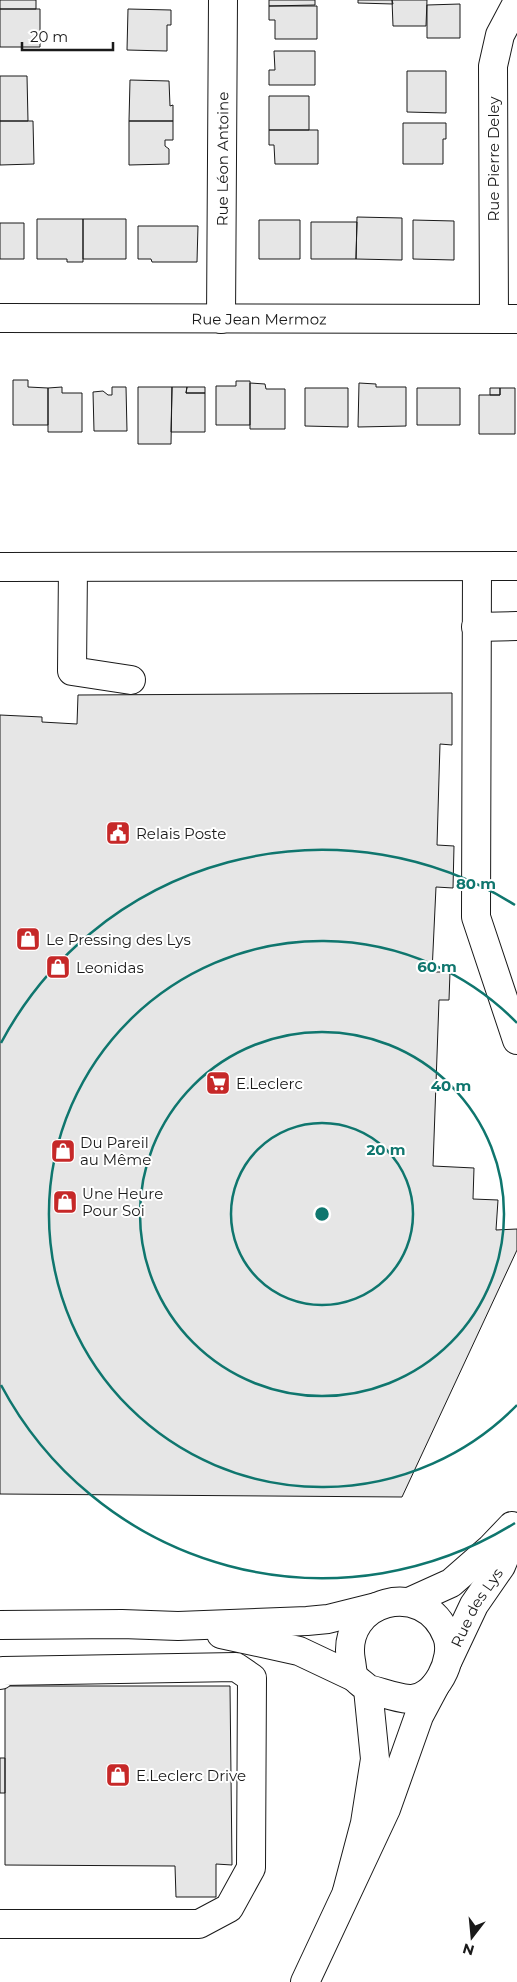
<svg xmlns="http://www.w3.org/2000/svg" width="517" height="1982" font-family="Montserrat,sans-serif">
<rect width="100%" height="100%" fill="#fff"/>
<path fill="#e6e6e6" stroke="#1a1a1a" d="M0,0h36v9h-36z
M269,0h46v5l-46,1z
M358,0h34l1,4 -35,-1z
M392,0h35l-1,26h-33z
M460,4v34h-33v-33z
M269,6h48v33h-42v-19h-6z
M0,9h40v38h-40z
M128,9l43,1v15h-4v26l-40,-1z
M274,51h41v34h-46v-15h6z
M407,71h39v42l-39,-1z
M0,76h27l1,45h-28z
M130,80l39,1 1,25 3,-1v16h-44z
M269,96h40v34h-40z
M0,121h33l1,43 -34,1z
M129,121h44v19h-8v6l4,3v15l-40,1z
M403,123h43v16h-3v25h-40z
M269,130h49v34h-43l-1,-19h-5z
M357,217l45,1v42l-46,-1z
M37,219h46v43h-16v-3h-30z
M83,219h43v40h-43z
M259,220h41v39h-41z
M413,220l41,1v39l-41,-1z
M311,222h46l-1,37h-45z
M0,223h24v36h-24z
M138,226h60l-1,36h-45l-1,-3h-13z
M13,380h15v7l20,1v37h-35z
M236,381h14v44h-34v-39h20z
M250,383l15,1 1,5h19v40h-35z
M359,383l17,1v3h30v39l-48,1z
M62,387v6h20v39h-34v-44z
M112,387h14l1,44h-33l-1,-39 10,-1 5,4h4z
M138,387h34l-1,57h-33z
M172,387h15l-1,6h19v39h-34z
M187,387h18v6h-19z
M305,388h43v39l-43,-1z
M417,388h43v37h-43z
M490,388h10v7h-10z
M500,388h15v46h-36v-39h21z
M452,693v52l-12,-1 -3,101 17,1 -1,42 -17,-1 -4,85h18l-1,28h-10l-6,166 41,2 -1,31 25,1 -2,30 21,-1v21l-115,247 -402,-3v-779l42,2v5l35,2 1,-29z
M5,1686h225l2,179 -16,-1v33h-40l-1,-31 -170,-1z
M0,1758h5v35h-5z"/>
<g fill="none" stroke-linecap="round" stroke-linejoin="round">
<defs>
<g id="minor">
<path id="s1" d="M0,318l517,1"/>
<path id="s2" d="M221,319l2,-319"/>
<path d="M494,319l-1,-253 7,-31 17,-32"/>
<path d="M0,567l517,-1"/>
<path d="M73,567l-1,104 59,9"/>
<path d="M477,567l-1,350 41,123"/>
<path d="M476,627l41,-1"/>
<path d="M409,1602l42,-19 40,-35 21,-22"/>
<path d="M0,1625l122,-1 56,2 129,-5 21,-2 48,-12"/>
<path d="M221,1634l78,17 55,26"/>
<path id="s3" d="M448,1660l26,-55 27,-39 16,-39"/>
<path d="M0,1675l3,-4 233,-4 16,11 -1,190 -22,40 -30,16h-199"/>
<path d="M347,1891l18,-68 10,-64 -7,-70c-4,-4 -11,-8 -14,-13 -2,-4 -2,-10 -3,-15 -11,-61 73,-84 96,-25 9,22 -12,65 -38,63 -14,-1 -28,-7 -41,-10"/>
<path d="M305,1982l81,-173 33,-93 16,-30"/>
</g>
</defs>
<use href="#minor" stroke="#1a1a1a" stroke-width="30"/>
<use href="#minor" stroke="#fff" stroke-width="28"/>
</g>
<g fill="none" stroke="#0f766e" stroke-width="2.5">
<circle cx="322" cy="1214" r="91"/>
<circle cx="322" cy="1214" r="182"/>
<path d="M517 1405A273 273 0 1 1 517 1023"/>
<path d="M515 1523A364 364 0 0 1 1 1385M1 1043A364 364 0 0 1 515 905"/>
</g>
<defs>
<symbol id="civic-square" viewBox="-11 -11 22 22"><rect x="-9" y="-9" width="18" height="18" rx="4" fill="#c62828" stroke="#fff"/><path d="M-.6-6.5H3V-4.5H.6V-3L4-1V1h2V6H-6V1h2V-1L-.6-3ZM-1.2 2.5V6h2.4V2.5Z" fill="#fff"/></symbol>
<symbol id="shop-square" viewBox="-11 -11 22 22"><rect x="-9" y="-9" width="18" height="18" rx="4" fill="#c62828" stroke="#fff"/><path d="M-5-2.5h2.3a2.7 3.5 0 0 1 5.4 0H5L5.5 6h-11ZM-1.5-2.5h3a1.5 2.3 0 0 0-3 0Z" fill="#fff"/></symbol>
<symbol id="supermarket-square" viewBox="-11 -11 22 22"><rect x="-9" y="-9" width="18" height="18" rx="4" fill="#c62828" stroke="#fff"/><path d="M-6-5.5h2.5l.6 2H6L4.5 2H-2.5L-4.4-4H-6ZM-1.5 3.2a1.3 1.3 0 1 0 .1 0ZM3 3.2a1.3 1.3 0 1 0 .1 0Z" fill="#fff"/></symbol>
</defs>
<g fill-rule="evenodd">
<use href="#civic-square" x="104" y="819" width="28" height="28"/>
<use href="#shop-square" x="14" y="925" width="28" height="28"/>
<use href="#shop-square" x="44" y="953" width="28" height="28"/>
<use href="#supermarket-square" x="204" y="1069" width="28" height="28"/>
<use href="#shop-square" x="49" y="1137" width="28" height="28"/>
<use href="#shop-square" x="51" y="1188" width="28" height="28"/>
<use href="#shop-square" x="104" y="1761" width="28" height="28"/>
</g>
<g text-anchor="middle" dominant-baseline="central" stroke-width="4" stroke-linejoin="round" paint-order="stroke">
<g font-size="15" fill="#1a1a1a" stroke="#fff">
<text stroke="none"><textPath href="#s2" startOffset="160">Rue Léon Antoine</textPath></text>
<text transform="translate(493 159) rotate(-90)">Rue Pierre Deley</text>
<text stroke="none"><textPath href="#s1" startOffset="259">Rue Jean Mermoz</textPath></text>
<text stroke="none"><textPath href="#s3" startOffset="60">Rue des Lys</textPath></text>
</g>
<g font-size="15" fill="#1a1a1a" stroke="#fff" text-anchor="start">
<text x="136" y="833">Relais Poste</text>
<text x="46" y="939">Le Pressing des Lys</text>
<text x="76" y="967">Leonidas</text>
<text x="236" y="1083">E.Leclerc</text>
<text x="80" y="1142">Du Pareil<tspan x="80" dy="17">au Même</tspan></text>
<text x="82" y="1193">Une Heure<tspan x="82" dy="17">Pour Soi</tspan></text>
<text x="136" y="1775">E.Leclerc Drive</text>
</g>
</g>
<circle cx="322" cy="1214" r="8" fill="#0f766e" stroke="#fff" stroke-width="2.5"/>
<g font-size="15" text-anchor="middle" font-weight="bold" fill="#0f766e" stroke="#fff" stroke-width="4" stroke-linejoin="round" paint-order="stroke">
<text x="476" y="889">80 m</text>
<text x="437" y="972">60 m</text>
<text x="451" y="1091">40 m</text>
<text x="386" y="1155">20 m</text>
</g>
<g transform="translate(472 1937) rotate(196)" stroke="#ffffff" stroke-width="4" paint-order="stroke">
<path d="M0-4L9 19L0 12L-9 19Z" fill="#1a1a1a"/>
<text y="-8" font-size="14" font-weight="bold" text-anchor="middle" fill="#1a1a1a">N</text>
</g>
<path d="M22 42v8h91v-8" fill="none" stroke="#1a1a1a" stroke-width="2.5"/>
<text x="30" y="42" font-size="15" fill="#1a1a1a" stroke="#ffffff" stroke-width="4" paint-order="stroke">20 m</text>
</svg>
